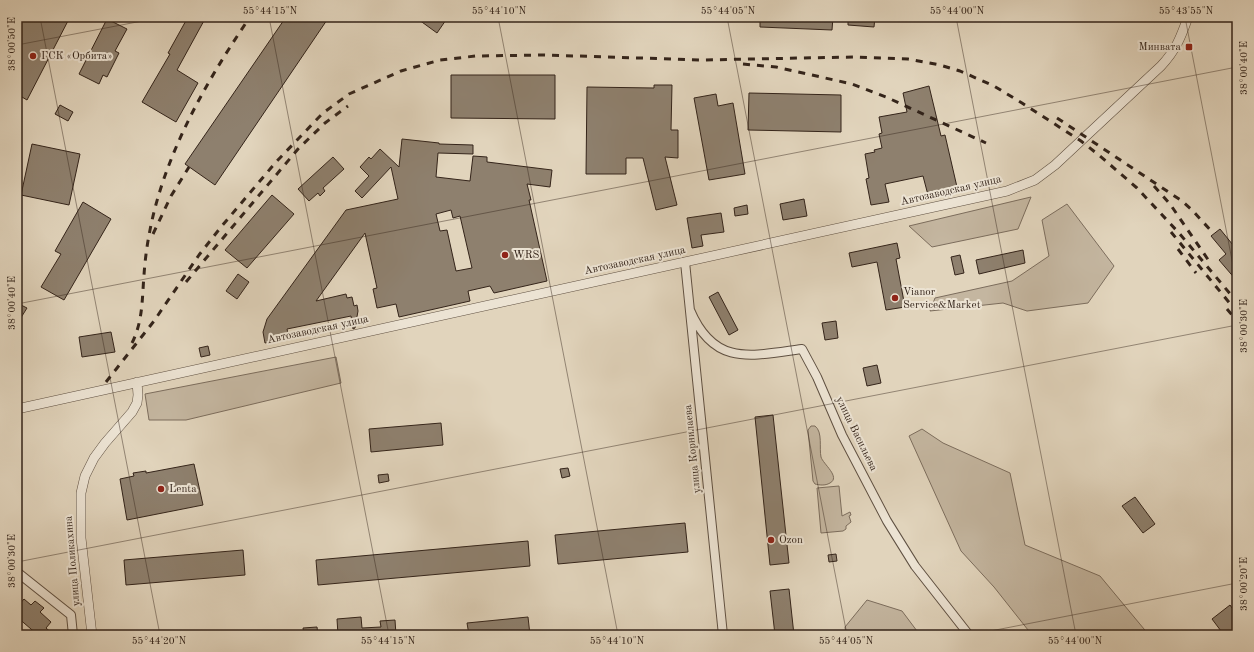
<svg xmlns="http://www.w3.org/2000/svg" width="1254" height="652" font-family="'Old Standard TT',serif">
<rect width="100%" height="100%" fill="#e1d4bc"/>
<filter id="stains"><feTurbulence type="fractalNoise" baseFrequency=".005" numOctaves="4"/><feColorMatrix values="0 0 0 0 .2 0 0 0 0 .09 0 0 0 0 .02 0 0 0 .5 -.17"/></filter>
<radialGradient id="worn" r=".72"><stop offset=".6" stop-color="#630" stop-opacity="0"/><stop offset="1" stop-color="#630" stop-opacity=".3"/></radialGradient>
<path fill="#c4b6a0" stroke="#7c6d5d" d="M1031,197l-13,32 -86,18 -23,-21z
M1067,204l47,62 -26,37 -61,8 -24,-8 -73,8 5,-13 77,-17 37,-25 -7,-36z
M336,357l5,26 -155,37h-37l-4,-26z
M811,426h4c8,6 4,22 6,31 2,7 20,20 9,26 -5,3 -11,2 -15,1l-2,-3 -5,-51z
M922,429l21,14 67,30 15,72 75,31 49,59h-117l-38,-48 -33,-36 -52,-115z
M839,486l3,30 8,-4 1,3 -2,1 2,6 -5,4v3l-3,2 -22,2 -4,-45z
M867,600l35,11 18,24h-74l-1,-8z"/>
<path fill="#8e806e" stroke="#34241a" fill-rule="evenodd" d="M17,17h53l-43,83 -10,-6z
M188,17h18l-29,53 21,13 -22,39 -34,-20 28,-48 -2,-1z
M286,17h43l-114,168 -30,-21z
M415,17h33l-11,16z
M760,17h73l-1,13 -72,-3z
M848,17h27l-1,10 -26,-2z
M107,19l20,10 -12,22 4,2 -12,24 -4,-2 -4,9 -20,-10z
M451,75h104v44l-104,-1z
M654,85h18l-1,45h7v28l-13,-1 12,48 -21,5 -13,-52h-17v16h-40l1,-87 67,1z
M929,86l12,50 4,-1 12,52 -29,8 -5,-19 -38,8 4,18 -18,3 -5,-26 3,-1 -4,-24 10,-2 -1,-2 8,-2 -3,-14 3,-1 -3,-16 28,-5 -4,-19z
M749,93l92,2v37l-93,-2z
M716,94l2,12 15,-3 12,71 -36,6 -15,-82z
M60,105l13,7 -5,9 -13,-7z
M402,139l37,4v1l34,1v9l-35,-1 -2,24 34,4 3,-25 14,1v5l65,8 -2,17 -23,-3 4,16h-2l18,81 -53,12 -4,-7 -22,5 2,10 -71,16 -3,-13 -19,4 -4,-19 4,-1 -12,-55 -49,68 30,-7 1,4 5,-1 2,9 3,-1 1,6 -3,17 -2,1 -2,-13 -64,13 2,9 -24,5 -2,-11 4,-13 79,-109 52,-11 -7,-32 -29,31 -7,-7 14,-15 -9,-9 9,-10 2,2 9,-10 19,18zM451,210l2,8 7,-2 12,52 -16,3 -9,-41 -7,1 -4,-17z
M32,144l48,10 -11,51 -48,-10z
M333,157l11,12 -21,19 2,3 -5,5 -2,-3 -9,8 -11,-12z
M272,195l22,19 -47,54 -22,-18z
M804,199l3,17 -24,4 -3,-16z
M83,202l28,17 -47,81 -23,-13 20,-33 -6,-3z
M747,205l1,9 -13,2 -1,-8z
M721,213l3,19 -23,3 2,11 -11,2 -5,-30z
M1220,229l17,21v31l-18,-21 7,-6 -15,-18z
M897,243l3,15 -4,1 9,48 -19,3 -9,-48 -25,5 -3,-14z
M1023,250l2,13 -46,11 -3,-14z
M960,255l4,18 -9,2 -4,-18z
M238,274l11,8 -12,17 -11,-8z
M718,292l20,38 -9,5 -20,-38z
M17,303l10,5 -10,16z
M836,321l2,17 -13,2 -3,-17z
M111,332l4,20 -33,5 -3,-20z
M208,346l2,9 -9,2 -2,-9z
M877,365l4,18 -14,3 -4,-18z
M773,415l16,148 -19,2 -15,-148z
M441,423l2,22 -72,7 -2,-23z
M194,464l9,41 -76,15 -7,-41 14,-3 -1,-3 13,-2v2z
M568,468l2,8 -8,2 -2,-9z
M388,474l1,7 -10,2 -1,-8z
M1135,497l20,27 -12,9 -21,-27z
M685,523l3,29 -130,12 -3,-29z
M528,541l2,25 -212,19 -2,-25z
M243,550l2,25 -119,10 -2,-25z
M836,554l1,7 -8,1 -1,-7z
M789,589l5,46h-19l-5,-44z
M24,599l7,6 4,-4 9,7 -4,4 11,10 -5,6 8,7h-16l-21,-18v-10z
M1230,605l7,10v20h-13l-12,-16z
M361,617l1,11 19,-1 -1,-6 15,-1 1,15h-58l-1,-16z
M528,617l2,18h-61l-2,-12z
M317,627l1,8h-14l-1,-7z"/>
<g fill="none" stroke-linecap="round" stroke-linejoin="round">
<defs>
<path id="minor" d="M685,262l38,373
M690,310c24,57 61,46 112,39l15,28 25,58 45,86 28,45 54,69
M17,572l54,43 2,20"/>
<path id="tertiary" d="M17,409l990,-218 28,-11 20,-15 106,-99c15,-16 20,-29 27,-49
M92,635l-11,-97v-45l4,-17 9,-18 11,-15 27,-31 5,-9 1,-8 -1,-13"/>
</defs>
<use href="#minor" stroke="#5f5042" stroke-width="10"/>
<use href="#tertiary" stroke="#5f5042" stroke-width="10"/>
<use href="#minor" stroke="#ece3d3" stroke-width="8"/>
<use href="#tertiary" stroke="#ece3d3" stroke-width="9"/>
<path stroke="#34241a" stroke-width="3" stroke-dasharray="7 7" stroke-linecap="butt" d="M743,64l33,3 76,17 34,13 100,46
M1057,118l125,83 10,9 22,24
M1154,186l16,18 39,57
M1171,232l66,80
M153,234l18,-38 18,-29
M1178,249l18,24
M186,282l112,-133 27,-26 23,-17
M1227,309l10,12
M132,343c11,-22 10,-44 12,-68 1,-15 3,-30 6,-45 15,-77 57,-150 100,-213
M106,382l48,-61 45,-66 22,-28 55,-65 47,-49 26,-19 52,-23 39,-11 36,-4 69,-1 157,5 151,-3 55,2 32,6 20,6 34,15 28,17 59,38 19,15 37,32 42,45 58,69"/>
</g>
<path fill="none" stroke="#34241a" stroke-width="1" stroke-opacity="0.45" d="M40,17l120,618M269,17l120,618M498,17l120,618M727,17l120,618M956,17l120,618M1185,17l52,269M17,45l146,-28M17,304l1220,-237M17,562l1220,-237M970,635l267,-52"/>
<g fill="#8f2418" stroke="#ece3d3" stroke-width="1.5">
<rect x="1185" y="43" width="8" height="8" rx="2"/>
<circle cx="33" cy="56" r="4"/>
<circle cx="505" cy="255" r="4"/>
<circle cx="895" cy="298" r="4"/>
<circle cx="161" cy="489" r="4"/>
<circle cx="771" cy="540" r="4"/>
</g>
<g text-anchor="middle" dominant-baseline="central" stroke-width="4" stroke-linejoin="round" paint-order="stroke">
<g font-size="11" fill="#34241a" stroke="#ece3d3" text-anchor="start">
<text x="1181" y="47" text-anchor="end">Минвата</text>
<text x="41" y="56">ГСК «Орбита»</text>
<text x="513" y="255">WRS</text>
<text x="903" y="292">Vianor<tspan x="903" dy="13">Service&amp;Market</tspan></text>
<text x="169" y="489">Lenta</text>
<text x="779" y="540">Ozon</text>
</g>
<g font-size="11" fill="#34241a" stroke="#ece3d3">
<text transform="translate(951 191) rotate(-13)">Автозаводская улица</text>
<text transform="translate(635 261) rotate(-12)">Автозаводская улица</text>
<text transform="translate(318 330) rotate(-12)">Автозаводская улица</text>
<text transform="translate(856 434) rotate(64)">улица Васильева</text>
<text transform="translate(693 449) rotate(-96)">улица Корнилаева</text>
<text transform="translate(73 561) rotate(-95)">улица Поликахина</text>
</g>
</g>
<rect width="1254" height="652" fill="none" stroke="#e1d4bc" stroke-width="44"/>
<rect x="22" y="22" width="1210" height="608" fill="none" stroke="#34241a" stroke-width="1.5"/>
<g font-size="10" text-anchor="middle" fill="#34241a">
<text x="270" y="14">55°44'15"N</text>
<text x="499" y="14">55°44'10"N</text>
<text x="728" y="14">55°44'05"N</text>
<text x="957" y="14">55°44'00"N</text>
<text x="1186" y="14">55°43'55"N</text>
<text transform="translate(11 44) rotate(-90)" y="4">38°00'50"E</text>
<text transform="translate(1243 68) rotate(-90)" y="4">38°00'40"E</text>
<text transform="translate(11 303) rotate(-90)" y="4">38°00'40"E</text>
<text transform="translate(1243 326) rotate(-90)" y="4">38°00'30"E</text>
<text transform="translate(11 561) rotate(-90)" y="4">38°00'30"E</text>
<text transform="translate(1243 584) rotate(-90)" y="4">38°00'20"E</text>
<text x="159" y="644">55°44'20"N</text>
<text x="388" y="644">55°44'15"N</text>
<text x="617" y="644">55°44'10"N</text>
<text x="846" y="644">55°44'05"N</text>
<text x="1075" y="644">55°44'00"N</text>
</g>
<rect width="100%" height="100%" filter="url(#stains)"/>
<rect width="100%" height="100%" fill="url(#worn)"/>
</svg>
